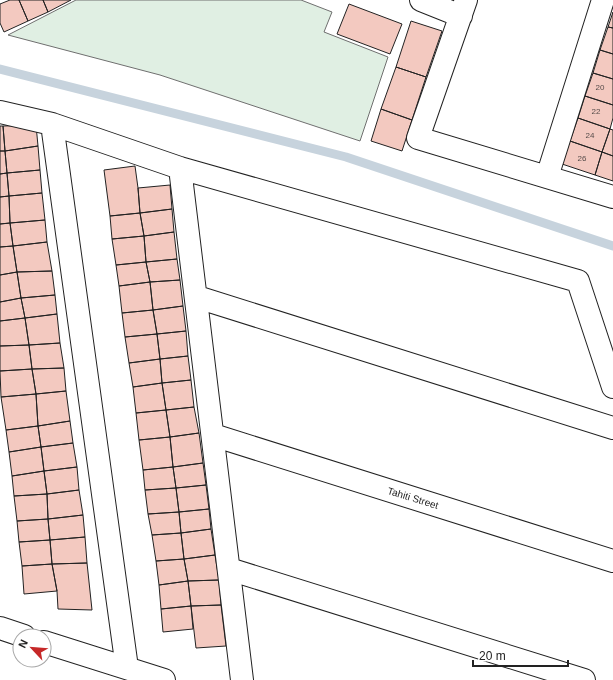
<svg xmlns="http://www.w3.org/2000/svg" width="613" height="680" font-family="Arial,sans-serif">
<rect width="100%" height="100%" fill="#fff"/>
<path fill="#e0efe3" stroke="#6f6f6f" d="M76,0h225l31,12 -8,20 64,25 -28,84 -200,-66 -152,-40z"/>
<g fill="none" stroke-linecap="round" stroke-linejoin="round">
<path stroke="#c7d3dd" stroke-width="9" d="M0,69l346,88 267,89"/>
</g>
<path fill="#f3c9c0" stroke="#222" d="M10,0h9l9,21 -24,11 -4,-9v-19z
M19,0h24l5,12 -20,9z
M43,0h28l-23,12z
M349,4l53,20 -12,30 -53,-20z
M613,12v16l-5,-1z
M411,21l31,10 -16,46 -30,-10z
M608,27l5,1v26l-13,-4z
M600,50l13,4v25l-20,-6z
M396,67l30,10 -14,43 -31,-11z
M593,73l20,6v26l-28,-9z
M585,96l28,9v13l-3,11 -32,-11z
M381,109l31,11 -10,31 -31,-10z
M578,118l32,11 -8,23 -32,-11z
M36,125l2,21 -33,5 -2,-25z
M0,126h3l2,25h-5z
M610,129l3,1v26l-11,-4z
M570,141l32,11 -7,23 -33,-11z
M38,146l2,24 -33,3 -2,-22z
M0,151h5l2,22 -7,1z
M602,152l11,4v25l-18,-6z
M135,166l3,22 2,25 -30,3 -6,-46z
M40,170l2,23 -33,3 -2,-23z
M7,173l2,23 -9,1v-23z
M170,185l2,24 -32,4 -2,-25z
M42,193l3,27 -35,3 -1,-27z
M9,196l1,27 -10,1v-27z
M172,209l2,23 -30,4 -4,-23z
M140,213l4,23 -32,3 -2,-23z
M45,220l2,22 -34,4 -3,-23z
M10,223l3,23 -13,1v-23z
M174,232l3,27 -31,3 -2,-26z
M144,236l2,26 -30,3 -4,-26z
M47,242l5,29 -35,1 -4,-26z
M13,246l4,26 -17,3v-28z
M177,259l3,21 -30,2 -4,-20z
M146,262l4,20 -31,4 -3,-21z
M52,271l3,24 -34,3 -4,-26z
M17,272l4,26 -21,4v-27z
M180,280l3,26 -30,4 -3,-28z
M150,282l3,28 -31,3 -3,-27z
M55,295l2,19 -32,4 -4,-20z
M21,298l4,20 -25,3v-19z
M183,306l3,25 -29,3 -4,-24z
M153,310l4,24 -32,3 -3,-24z
M57,314l3,29 -31,2 -4,-27z
M25,318l4,27 -29,1v-25z
M186,331l2,25 -28,3 -3,-25z
M157,334l3,25 -31,4 -4,-26z
M60,343l4,25 -32,1 -3,-24z
M29,345l3,24 -32,2v-25z
M188,356l3,24 -29,3 -2,-24z
M160,359l2,24 -29,4 -4,-24z
M64,368l2,23 -30,3 -4,-25z
M32,369l4,25 -35,3 -1,-26z
M191,380l3,27 -28,3 -4,-27z
M162,383l4,27 -30,3 -3,-26z
M66,391l4,30 -32,5 -2,-32z
M36,394l2,32 -32,4 -5,-33z
M194,407l5,26 -29,4 -4,-27z
M166,410l4,27 -31,3 -3,-27z
M70,421l3,22 -32,4 -3,-21z
M38,426l3,21 -32,5 -3,-22z
M199,433l4,30 -30,4 -3,-30z
M170,437l3,30 -30,3 -4,-30z
M73,443l4,24 -33,4 -3,-24z
M41,447l3,24 -32,5 -3,-24z
M203,463l3,22 -30,3 -3,-21z
M77,467l2,23 -32,4 -3,-23z
M173,467l3,21 -31,2 -2,-20z
M44,471l3,23 -33,2 -2,-20z
M206,485l3,24 -30,3 -3,-24z
M176,488l3,24 -31,2 -3,-24z
M79,490l4,25 -35,4 -1,-25z
M47,494l1,25 -31,2 -3,-25z
M209,509l2,20 -30,4 -2,-21z
M179,512l2,21 -29,2 -4,-21z
M83,515l2,22 -35,3 -2,-21z
M48,519l2,21 -31,2 -2,-21z
M211,529l4,26 -31,4 -3,-26z
M181,533l3,26 -28,2 -4,-26z
M85,537l2,26 -35,1 -2,-24z
M50,540l2,24 -30,2 -3,-24z
M215,555l4,25 -31,1 -4,-22z
M184,559l4,22 -29,4 -3,-24z
M87,563l5,47 -34,-1 -1,-18 -5,-27z
M52,564l5,27 -33,3 -2,-28z
M219,580l2,25 -30,1 -3,-25z
M188,581l3,25 -30,3 -2,-24z
M221,605l5,41 -30,2 -5,-42z
M191,606l2,23 -30,3 -2,-23z"/>
<g fill="none" stroke-linecap="round" stroke-linejoin="round">
<defs>
<path id="minor" d="M421,0l40,16
M466,0l-48,138 195,59
M0,112l52,12 128,44 398,113 35,106
M52,124l75,544
M180,168l62,512
M547,177l56,-177
M197,297l416,131
M213,435l400,126
M229,569l355,111
M0,628l24,8
M44,642l120,38"/>
</defs>
<use href="#minor" stroke="#222" stroke-width="24"/>
<use href="#minor" stroke="#fff" stroke-width="22"/>
</g>
<g text-anchor="middle" dominant-baseline="central" stroke-width="3" stroke-linejoin="round" paint-order="stroke">
<g font-size="8" fill="#564c4a">
<text x="600" y="87">20</text>
<text x="596" y="111">22</text>
<text x="590" y="135">24</text>
<text x="582" y="158">26</text>
</g>
<g font-size="10" fill="#222" stroke="#fff">
<text transform="translate(413 498) rotate(17)">Tahiti Street</text>
</g>
</g>
<g transform="translate(32 648) rotate(296)"><circle r="19" fill="#ffffff" stroke="#a7a7a7"/>
<path d="M0-3L7 15L0 10L-7 15Z" fill="#c62828"/>
<text y="-6" font-size="11" font-weight="bold" text-anchor="middle" fill="#222222">N</text>
</g>
<path d="M473 660v6h95v-6" fill="none" stroke="#222222" stroke-width="2"/>
<text x="479" y="660" font-size="12" fill="#222222" stroke="#ffffff" stroke-width="3" paint-order="stroke">20 m</text>
</svg>
